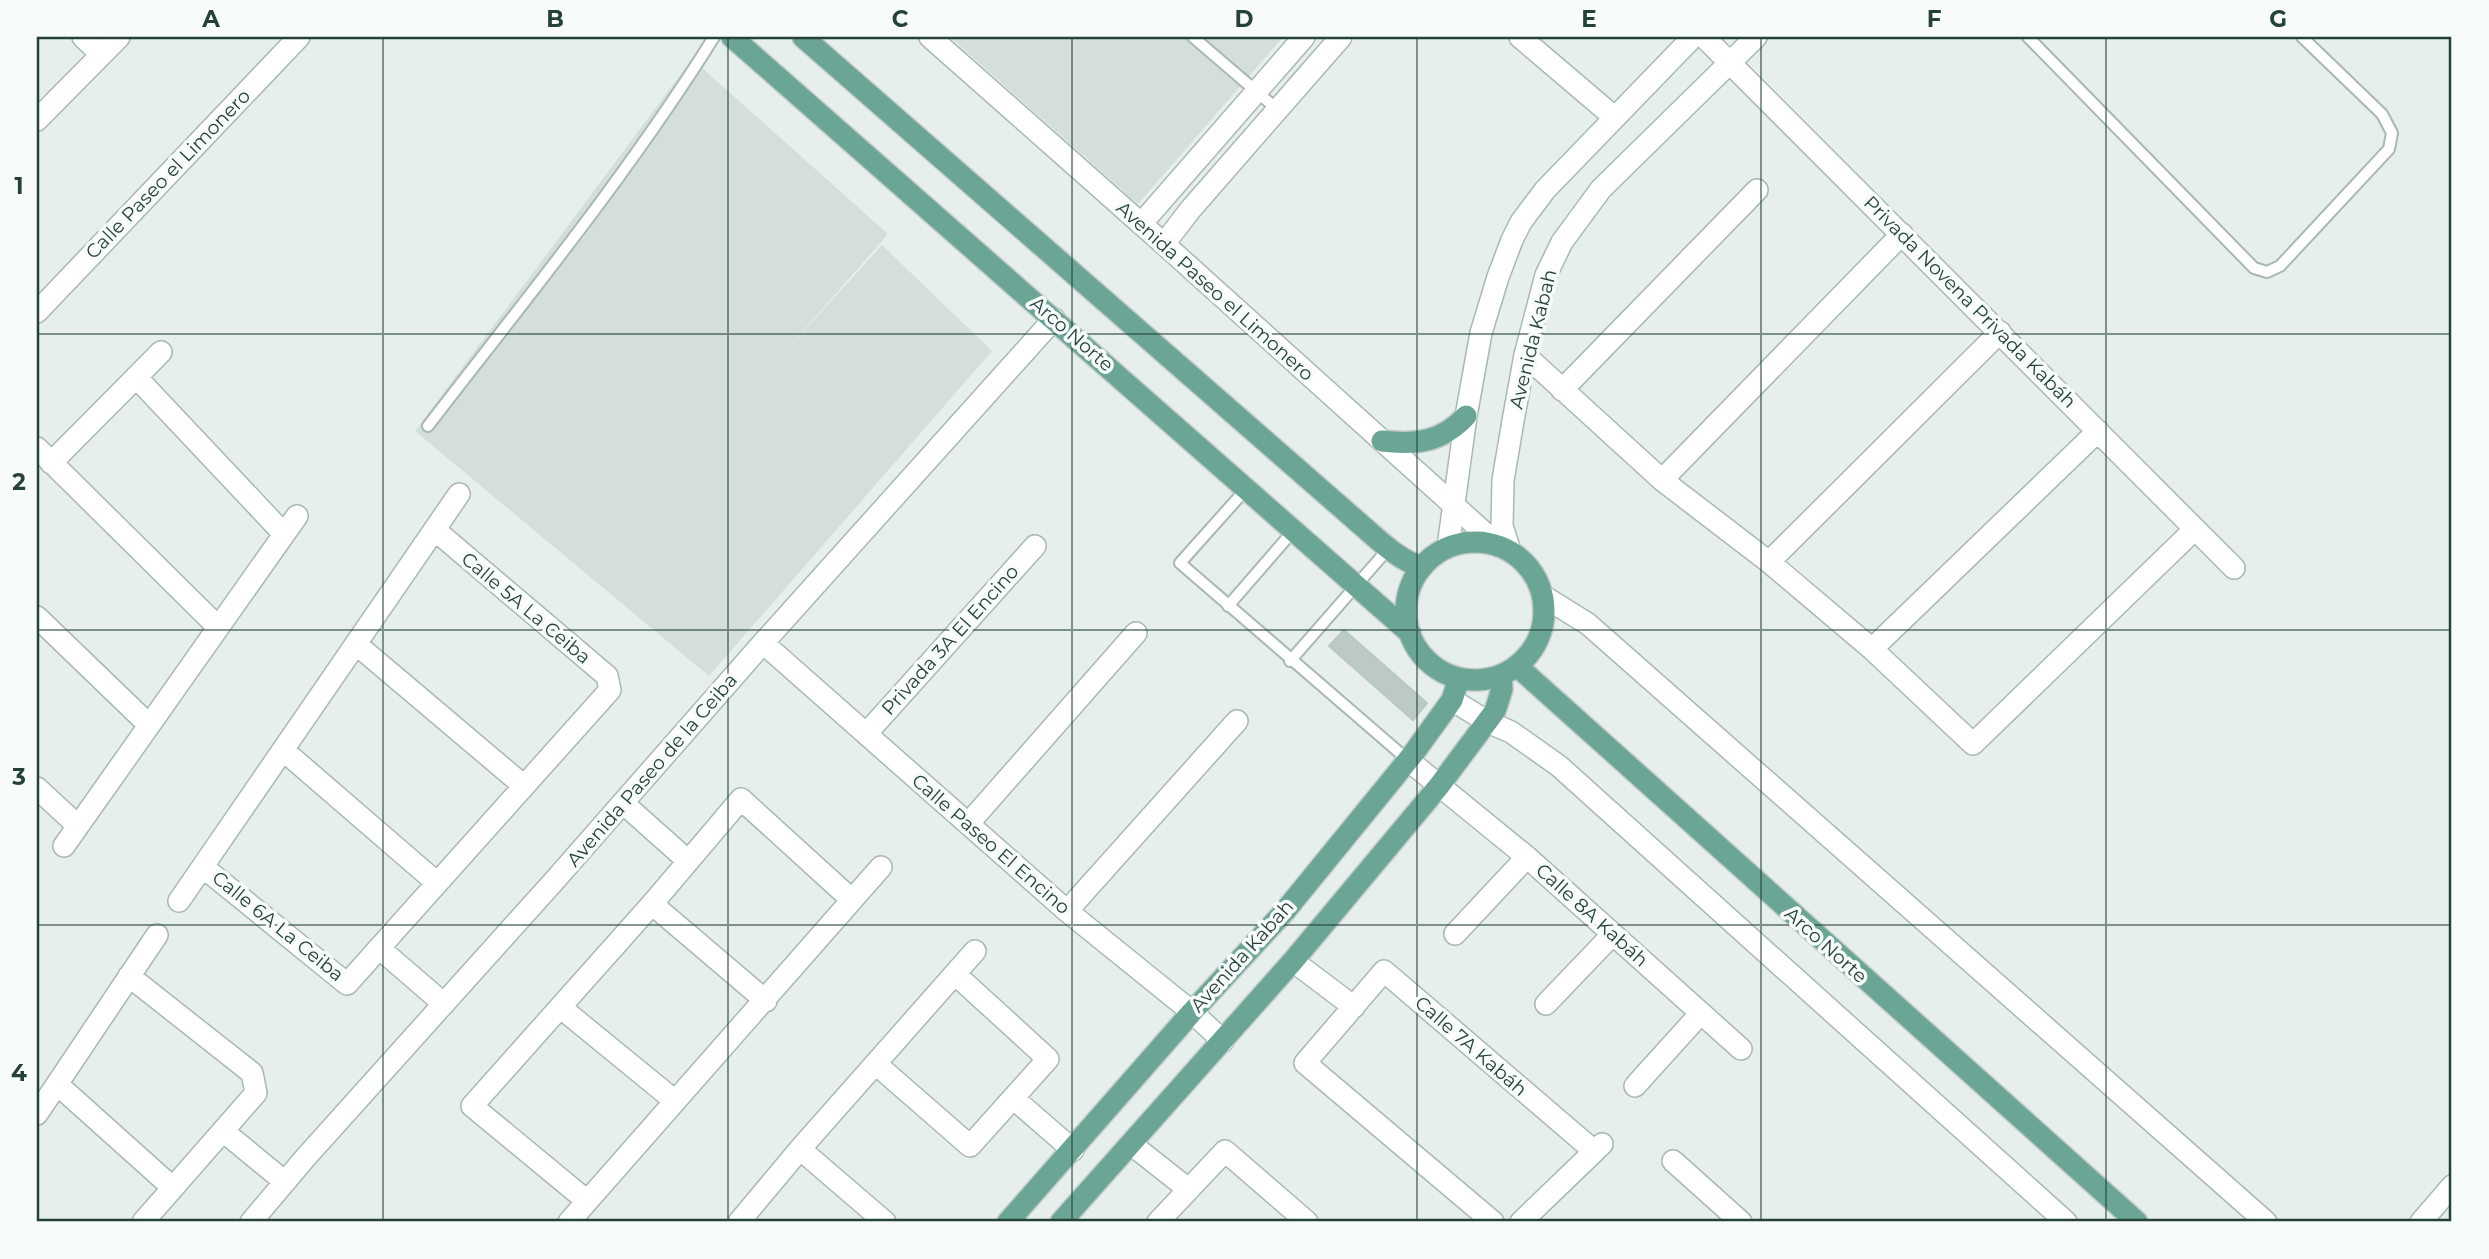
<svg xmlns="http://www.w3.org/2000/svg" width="2489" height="1259" font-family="Montserrat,sans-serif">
<rect width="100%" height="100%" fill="#e6efeb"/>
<path fill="#d4dfda" d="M950,37h333l-145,167z
M692,59l196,175 -105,120 99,-109 110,106 -283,325 -294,-245z"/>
<path fill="#bbcac4" stroke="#b8c9c2" stroke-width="2" d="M1344,630l83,73 -14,17 -84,-74z"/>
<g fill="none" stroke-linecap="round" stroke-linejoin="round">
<defs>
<path id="service" d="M1193,37l85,73
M2028,37l226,231 13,4 13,-6 109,-117 3,-16 -10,-19 -80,-77
M428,426c98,-127 201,-253 286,-389
M1247,488l-67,75 228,197
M1228,606l66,-76
M1290,661l99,-113"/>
<path id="minor" d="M83,37l18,17
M930,37l234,207 335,302
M1520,37l94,80
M1704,37l530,531
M37,120l82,-83
M1141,224l163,-187
M1164,244l26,-34 151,-173
M1525,355l137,125 107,82 103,87 101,95 222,-215
M136,377l148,157
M1562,390l195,-200
M37,448l181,179
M51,463l110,-111
M1662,480l240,-246
M1769,562l231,-230
M1543,596l45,28 678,598
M37,617l112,108
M763,643l304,268 125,101 31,29
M356,644l168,142
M1872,649l226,-218
M1452,700l36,22 23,10 48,34 507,456
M866,734l169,-188
M283,750l154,133
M1408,760l119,97 214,192
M37,788l41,38
M623,803l65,58
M968,824l168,-191
M64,846l233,-330
M203,867l144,117 263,-294 -3,-14 -172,-146
M179,901l280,-407
M652,904l114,97
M1067,911l170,-190
M1455,934l72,-77
M379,948l65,56
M1293,961l61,46
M129,976l123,97 4,20 -113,129
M1546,1004l67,-70
M560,1007l115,94
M876,1064l94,82 78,-87 -93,-85
M57,1084l116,104
M1635,1086l66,-73
M1013,1098l60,52
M37,1114l120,-179
M223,1131l62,51
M1131,1144l57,45
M800,1149l85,73
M1673,1161l68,61
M587,1201l-115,-95 180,-202 89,-105 111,101
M251,1222l55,-65 249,-277 208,-237 291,-324
M569,1222l312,-355
M739,1222l61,-73 175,-198
M1158,1222l67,-71 82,71
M1493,1222l-188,-159 79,-92 210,180
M1521,1222l81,-78
M2421,1222l31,-36"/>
<path id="tertiary" d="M37,312l262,-275"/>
<path id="secondary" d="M1448,547l18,-131 15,-83 17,-56 14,-37 9,-18 24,-32 148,-153
M1510,551l-8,-25 1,-46 10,-59 12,-66 21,-80 16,-33 39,-53 155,-152"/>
<path id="primary" d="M732,37l678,596
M803,37l564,493c16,14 34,31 55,37
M1382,441c34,4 60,1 84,-25
M1406 611a69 69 0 1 1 138 0a69 69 0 1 1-138 0Z
M1517,666l620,556
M1008,1222l184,-210 93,-101 128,-157 39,-54 7,-22
M1061,1222l232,-261 146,-175 56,-75 7,-22 -1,-14"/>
</defs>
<use href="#service" stroke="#a8b8b2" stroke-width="14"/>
<use href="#minor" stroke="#a8b8b2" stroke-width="24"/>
<use href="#tertiary" stroke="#a8b8b2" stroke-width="24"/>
<use href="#secondary" stroke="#a4bbb3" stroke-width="24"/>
<use href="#primary" stroke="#c2cac8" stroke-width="24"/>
<use href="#service" stroke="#fff" stroke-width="10"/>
<use href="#minor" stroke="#fff" stroke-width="21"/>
<use href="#tertiary" stroke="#fff" stroke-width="21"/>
<use href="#secondary" stroke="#fff" stroke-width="21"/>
<use href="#primary" stroke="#6aa596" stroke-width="21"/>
</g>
<path fill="none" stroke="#24423a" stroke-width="2" stroke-opacity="0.55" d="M383,37v1185M728,37v1185M1072,37v1185M1417,37v1185M1761,37v1185M2106,37v1185M37,334h2415M37,630h2415M37,925h2415"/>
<g text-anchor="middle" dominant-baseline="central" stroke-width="7" stroke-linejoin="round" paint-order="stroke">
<g font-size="19" fill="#24423a" stroke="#f7fbf9">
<text transform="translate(168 174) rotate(-46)">Calle Paseo el Limonero</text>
<text transform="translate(1215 291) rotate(42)">Avenida Paseo el Limonero</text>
<text transform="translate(1970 302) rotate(45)">Privada Novena Privada Kabáh</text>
<text transform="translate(1072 334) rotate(41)">Arco Norte</text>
<text transform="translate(1533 339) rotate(-76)">Avenida Kabah</text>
<text transform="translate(526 608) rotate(40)">Calle 5A La Ceiba</text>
<text transform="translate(950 640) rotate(-48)">Privada 3A El Encino</text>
<text transform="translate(652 770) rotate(-49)">Avenida Paseo de la Ceiba</text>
<text transform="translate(991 844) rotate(41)">Calle Paseo El Encino</text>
<text transform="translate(1592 915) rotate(42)">Calle 8A Kabáh</text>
<text transform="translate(278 926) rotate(39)">Calle 6A La Ceiba</text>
<text transform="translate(1826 945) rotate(42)">Arco Norte</text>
<text transform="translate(1242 956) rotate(-48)">Avenida Kabah</text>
<text transform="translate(1471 1046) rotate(41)">Calle 7A Kabáh</text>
</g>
</g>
<rect width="2489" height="1259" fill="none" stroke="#f7fbf9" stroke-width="77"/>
<rect x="38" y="38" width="2412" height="1182" fill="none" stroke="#24423a" stroke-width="2.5"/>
<g font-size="23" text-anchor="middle" font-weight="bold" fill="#24423a">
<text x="211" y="27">A</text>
<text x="555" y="27">B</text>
<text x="900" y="27">C</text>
<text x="1244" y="27">D</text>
<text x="1589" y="27">E</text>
<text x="1934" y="27">F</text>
<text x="2278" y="27">G</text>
<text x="19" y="194">1</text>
<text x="19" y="490">2</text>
<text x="19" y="785">3</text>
<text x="19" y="1081">4</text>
</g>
</svg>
